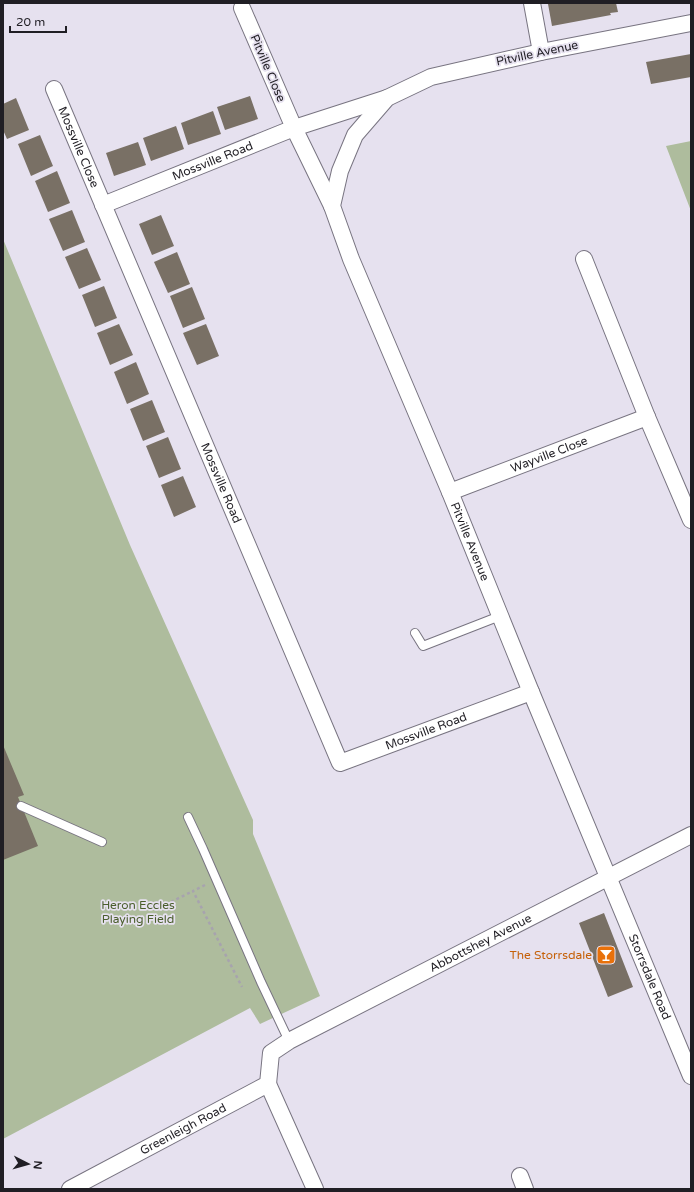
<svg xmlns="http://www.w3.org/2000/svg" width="694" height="1192" font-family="'Varela Round',sans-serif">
<rect width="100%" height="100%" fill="#e6e1ef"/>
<path fill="#aebc9d" d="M691,141v70l-25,-65z
M3,239l127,306 123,275v14l67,162 -60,28 -10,-16 -247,131z"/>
<path fill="#797065" d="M554,3h62l2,9 -8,1 1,2 -59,11 -4,-22z
M691,54v23l-40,7 -5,-22z
M250,96l8,23 -33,11 -8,-23z
M16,98l13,32 -22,9 -4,-9v-26z
M213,111l8,23 -33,11 -7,-22z
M176,126l8,23 -33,12 -8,-23z
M40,135l13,31 -22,10 -13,-32z
M138,142l8,23 -32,11 -8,-23z
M57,171l13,32 -22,9 -13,-31z
M72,210l13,32 -22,9 -14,-32z
M161,215l13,31 -22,9 -13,-31z
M87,248l14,32 -22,9 -14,-32z
M177,252l13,32 -22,9 -14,-31z
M104,286l13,32 -22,9 -13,-32z
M192,287l13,32 -22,9 -13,-32z
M119,324l14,31 -23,10 -13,-32z
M206,324l13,32 -22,9 -14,-32z
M136,362l13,32 -22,10 -13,-32z
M152,400l13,32 -22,9 -13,-32z
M168,437l13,32 -22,9 -13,-32z
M183,476l13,31 -22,10 -13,-32z
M3,745l21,50 -6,2 20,49 -35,14z
M604,913l29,74 -25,10 -29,-74z"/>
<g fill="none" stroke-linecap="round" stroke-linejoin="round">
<defs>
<path id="service" d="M415,633l8,13 77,-30
M21,806l81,36
M188,817l15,32 58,133 28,59"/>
<g id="minor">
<path d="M532,3l9,49"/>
<path id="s1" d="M691,23l-150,29 -110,25 -44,21 -32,37 -15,36 -8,35 19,53 99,233 81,200 160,384"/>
<path id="s2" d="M54,89l286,674 191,-71"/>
<path id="s3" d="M103,205l191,-77 -52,-120"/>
<path d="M332,206l-38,-78 93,-30"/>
<path d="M584,259l63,158 44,103"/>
<path id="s4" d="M450,492l197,-75"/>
<path d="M268,1084l47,105"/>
<path d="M520,1176l5,13"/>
<path id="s5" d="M70,1189l198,-105 3,-31 18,-12 402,-206"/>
</g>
</defs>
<use href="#service" stroke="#787481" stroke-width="10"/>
<use href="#minor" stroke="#787481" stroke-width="18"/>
<path stroke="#a7a3ae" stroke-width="2.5" stroke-dasharray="3 3" stroke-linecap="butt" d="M205,885l-12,6 49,96
M171,902l22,-11"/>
<use href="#service" stroke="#fff" stroke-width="8"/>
<use href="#minor" stroke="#fff" stroke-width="16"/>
</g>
<defs>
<symbol id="bar-square" viewBox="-11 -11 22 22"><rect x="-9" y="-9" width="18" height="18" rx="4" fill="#e8710a" stroke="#e6e1ef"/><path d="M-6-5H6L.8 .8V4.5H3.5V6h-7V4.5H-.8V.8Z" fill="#fff"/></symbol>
</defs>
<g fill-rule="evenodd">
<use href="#bar-square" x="595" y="944" width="22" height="22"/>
</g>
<g text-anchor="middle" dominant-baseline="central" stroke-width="3.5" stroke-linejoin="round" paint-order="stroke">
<g font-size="12" fill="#201e24" stroke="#e6e1ef">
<text transform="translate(537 53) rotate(-12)">Pitville Avenue</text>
<text transform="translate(268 68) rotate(67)">Pitville Close</text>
<text stroke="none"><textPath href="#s2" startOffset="63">Mossville Close</textPath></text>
<text stroke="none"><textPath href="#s3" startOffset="118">Mossville Road</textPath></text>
<text stroke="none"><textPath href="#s4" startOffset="106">Wayville Close</textPath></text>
<text stroke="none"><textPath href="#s2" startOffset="428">Mossville Road</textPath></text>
<text stroke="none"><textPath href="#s1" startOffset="801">Pitville Avenue</textPath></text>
<text stroke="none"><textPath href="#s2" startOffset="824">Mossville Road</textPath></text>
<text stroke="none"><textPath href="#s5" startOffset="492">Abbottshey Avenue</textPath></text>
<text stroke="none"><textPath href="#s1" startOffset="1272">Storrsdale Road</textPath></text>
<text stroke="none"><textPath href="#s5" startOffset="128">Greenleigh Road</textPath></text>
</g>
<g font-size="12" fill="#4a5e2c" stroke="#e6e1ef">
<text x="138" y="905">Heron Eccles<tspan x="138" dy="14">Playing Field</tspan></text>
</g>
<g font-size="12" fill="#c56008" stroke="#e6e1ef" text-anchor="end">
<text x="592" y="955">The Storrsdale</text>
</g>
</g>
<rect width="694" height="1192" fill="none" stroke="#201e24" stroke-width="8"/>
<g transform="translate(28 1164) rotate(96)" stroke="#e6e1ef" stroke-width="3" paint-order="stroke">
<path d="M0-3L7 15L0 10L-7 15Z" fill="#201e24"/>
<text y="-6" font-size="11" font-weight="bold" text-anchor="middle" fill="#201e24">N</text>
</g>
<path d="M10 26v6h56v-6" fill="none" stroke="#201e24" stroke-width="2"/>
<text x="16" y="26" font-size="12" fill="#201e24" stroke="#e6e1ef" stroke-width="3" paint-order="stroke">20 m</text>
</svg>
